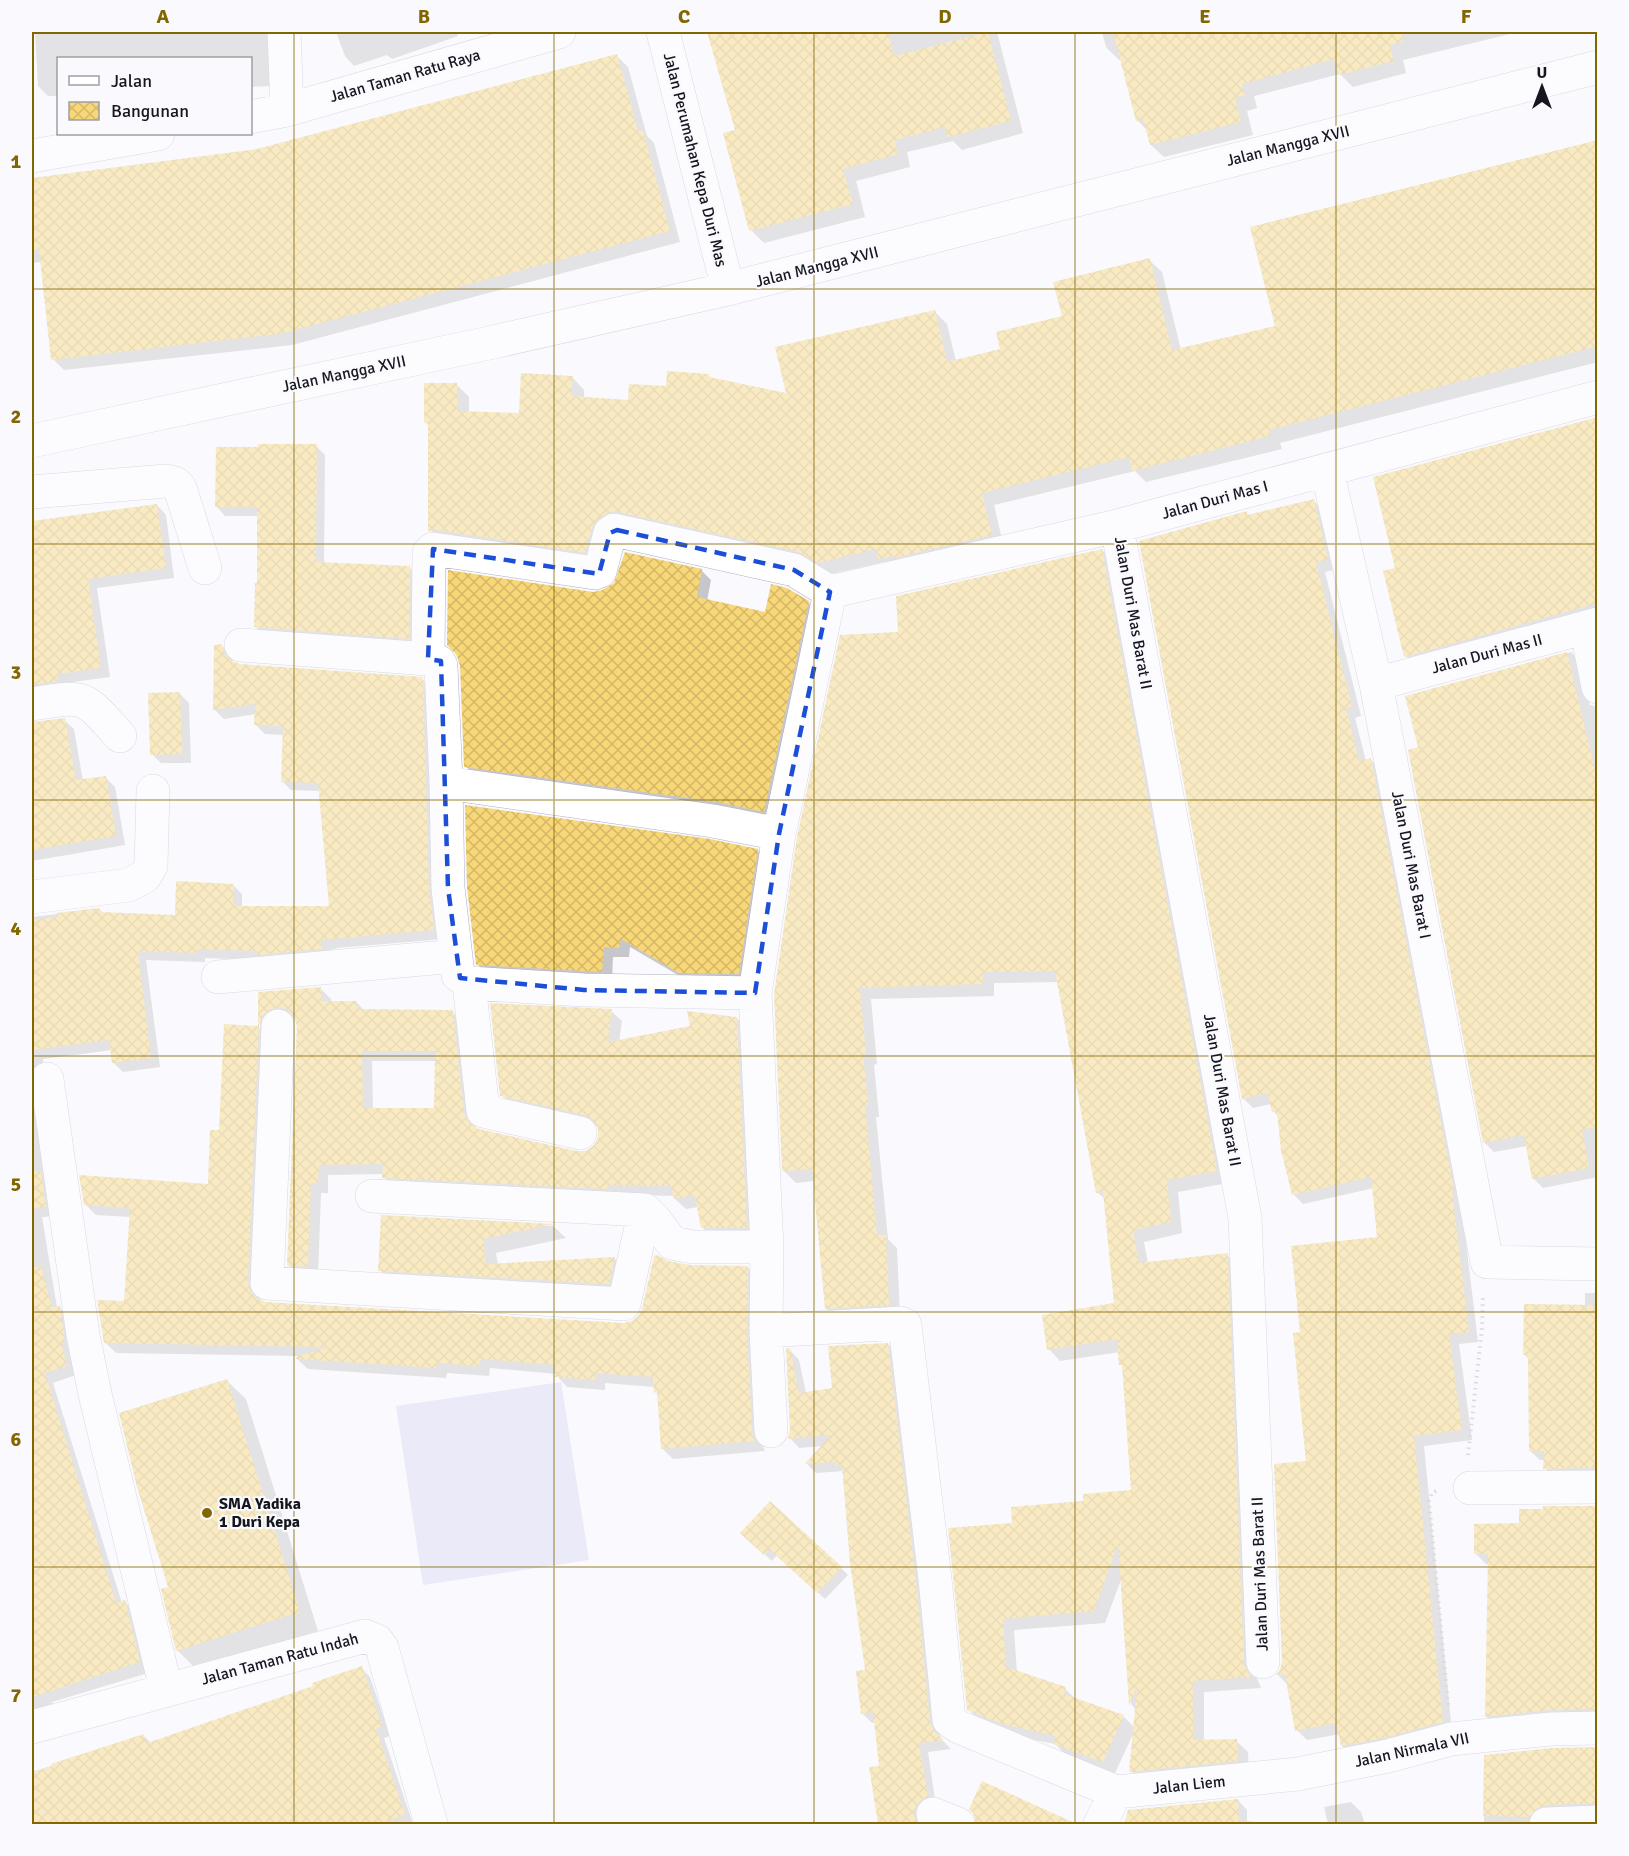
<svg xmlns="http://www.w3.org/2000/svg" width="1629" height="1856" font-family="Signika,sans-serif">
<defs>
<pattern id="building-cross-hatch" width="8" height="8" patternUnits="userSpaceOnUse" patternTransform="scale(1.5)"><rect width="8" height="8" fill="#f8d779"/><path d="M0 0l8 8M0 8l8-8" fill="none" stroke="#d4b868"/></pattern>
</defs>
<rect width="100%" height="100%" fill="#f9f9fe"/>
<path fill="#d8d8f4" d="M561,1382l28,178 -166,25 -27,-179z"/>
<path fill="#0003" fill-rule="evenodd" d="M35,32h236l2,54 -23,1v-29h-192v38h-10l-10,-10z
M336,32h121l1,4 -66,23 -5,-4 -33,11 -9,-10z
M709,32h288l26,101 -61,17 -9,-9 -46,11 3,15 -54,14 9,36 -101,26 -13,-13 -14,-99z
M1102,32h408v2l-107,26 3,13 -53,14 -13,-13 -86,22 3,12 -10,3 6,24 -89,22 -13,-12 -3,-14 -11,-11 -15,-61 -3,1 -13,-13z
M617,56l11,11 19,69 7,7 26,99 -388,103 -228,25 -11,-11 -11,-97 -10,1v-84l225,-28z
M1598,141v221l-318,81 2,6 -136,33 -11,-11 -141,34 10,43 -112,23 -8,-9 -53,12 -200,-50 -33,40 -156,-21 -12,-13v-103l-4,-4 30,-39 13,13v16l52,2 51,-38 12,13v8l45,3 79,-26 4,4 76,16 146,-84 13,13 9,37 46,-11 61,-33 86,-57 13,12 19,78 96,-23z
M1598,418v198l-183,50 -9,-10 -9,-86z
M316,446l9,9 -1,109 85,3 9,9v71l-154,-11 -8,-9 2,-43 1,-68h-34l-8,-9z
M1314,501l10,10 13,58 -12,3 36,144 -6,2 11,43 5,-1 10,10 80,431 17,141 -19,2 13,96 -48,6 28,286 -100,24 -10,-10 -2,-12 -33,6 -10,-10 -10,-46 -9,-9 3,-4 27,-209 -6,-129 77,-95 -5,-50 -71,16 -10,-10 -14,-77 -6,-6 -2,-7 -18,4 -10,-10 3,-585 3,3z
M157,505l9,10 8,63 -77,10 13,89 -45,6 2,7 -35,8v-176z
M1102,550l12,12 114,621 -50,9 4,41 -38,9 4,22 79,-9 12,12 17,409 5,12 -57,4v49h32l12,11 1,21 -107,10 -11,-12 3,-39 -19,41 -49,-18 -11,-11 -40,-8 -35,-15 -12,-12 46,-184 71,-22 48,-12 -9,-124 -3,-3 -1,-12 -60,9 -11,-12 66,-44 -9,-105 -8,-7 -40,-211 -64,1v13l-123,3 6,65 -3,1 5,52h-3l12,122 9,9 3,68 -62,4 -12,-12 -12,-127 -18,2 -12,-12 116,-538zM1122,1577l9,127 5,6 -1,18 -11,-11 -48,-18 -11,-10 -48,-16 -3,-43 91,-7z
M701,570l10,10 -4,21 60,12 41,-11 10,10 -44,209 -299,-45 -9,-10 127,-173z
M222,646l9,9 2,8 6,2 183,14 9,9 12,251 -106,9 -7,2v8l-64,2 -61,-2v4l-59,-2 14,107 -37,5 -10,-10 -1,-12 -69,9 12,157 -13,1 15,91h3l9,9 7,58 -23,8 69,220 3,-1 9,9 14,62 -96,29 3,10 -23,8v-803l67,-8 5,5 72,3 57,-32 9,9v13l88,1 -10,-117 -29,-1 -9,-9 2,-46 -19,-1 -9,-9v-11l-32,5 -9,-9z
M1571,652l10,10 9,43 8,2v470l-55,11 -10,-10 -6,-32 -33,6 -9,-9 -76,-392 10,-2 -12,-52z
M180,694l9,9 2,60h-30l-9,-9z
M64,720l10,9 9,52 22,-4 10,10 10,58 -93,16v-137z
M757,850l10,10 -19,123 -58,-1 -60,-35 -1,10h-16l-1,24 -125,-7 -10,-10z
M320,988l11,11v4h26l8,8 87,1 11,10 13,107 100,24 11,-1 8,-6 5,-8v-10l-4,-3 -84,-19 -10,-11 109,-84 11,10 -3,21 118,-24 10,11 10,209h-44l-10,-10 -5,-21 -12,2 -11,-10v-3l-281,-8 -10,-11v-3l-56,1v18h-7l-3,83 -19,-1 -11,-10 10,-239 -2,-7 -6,-2 -32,277 2,7 6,2 357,21 10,-2 6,-5 29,-54 22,4h57l11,11 4,166 3,7 -92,8 -11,-11 -4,-53 -2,-3 -1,-5 -50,-4v7l-38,-3 -10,-11v-2l-67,-6 -1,8 -42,-3 -1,5 -138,-9 -11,-10v-3l-181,-3 -11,-11 21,-40 5,-85 -35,-2 -11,-11 124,-18 11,-54 6,-106 34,2v-34zM372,1061h64l-1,49h-62z
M382,1217l171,9 13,12 -70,15 2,12 117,-6 14,14 -6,25 -229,-13 -14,-15z
M1585,1293h13v184l-44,1 -9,-10v-8h-5l-10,-9 -1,-92 -5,-5 61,-47z
M888,1344l9,10 42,379 3,7 9,9 -23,3 8,54 -12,18h-44l-9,-56 10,-1 -5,-45 -4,1 -10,-10 5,-42 -23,-200 -28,2 -9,-9 16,-18 -24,2 -9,-10 1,-8 -1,-80 9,10 7,33 28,-4z
M227,1381l19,18 72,232 -122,38 -19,-19 -7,-62z
M1598,1506v214l-101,7 -11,-11 3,-152h-3l-11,-11 69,-42v-3z
M742,1533l99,35 7,7 -23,24 -48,-44 -5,6z
M361,1668l9,9 20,59 -6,2 29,86h-381v-52l112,-36 7,7 164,-56z
M1598,1748v66l-55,10h-57l-2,-1 1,-67z
M982,1783l92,41h-97z
M1238,1800l9,10v11l35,3h-157l1,-7z
M1351,1802l10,10 4,12h-37l-4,-17z"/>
<path fill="url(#building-cross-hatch)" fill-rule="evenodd" d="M707,32h181l6,24 94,-24 23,89 -64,16 -2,-10 -50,13 3,14 -55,15 10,35 -104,27 -26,-98 12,-3z
M1113,32h289l1,9 -13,4 4,16 -55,14 -5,-16 -92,25 3,11 -10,3 6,24 -91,23 -7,-26 -7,2z
M617,54l21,78 5,-2 27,101 -391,103 -228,26 -12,-110 -7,1v-73l225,-29z
M1598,140v206l-329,84 1,6 -138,35 -3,-14 -147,36 10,42 -98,23 -1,-2 -15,3 -2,-10 -58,14 -20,-11 -180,-40h-8l-12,7 -6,9 -7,25 -149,-23 -8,1v-108h-4v-40h33v28l62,2 2,-40 52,3 -2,20 57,4 1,-16 37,2 1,-15 42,3v3l77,16 -11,-46 160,-37 12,52 53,-13 -4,-17 66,-16 -9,-34 97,-24 22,92 103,-24 -25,-99z
M1598,417v186l-194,54 -21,-86 12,-3 -22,-91z
M258,444h59l-1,118 94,4 -1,73 -155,-12 1,-44h2v-76h-42l1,-60h42z
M1314,499l14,61 -12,2 36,145 -6,1 13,53 12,-3 83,432 -2,1 17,141 -20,2 13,96 -48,6 29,286 -59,16 -43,8 -5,-23 -41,8 -10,-57 -9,1 4,-5 2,-9 -8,-197 32,-3 -13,-128 7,-1 -9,-86 86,-9 -6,-60 -79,18 -11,-45 -4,-38h-5l-5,-19 -25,6 -103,-558 86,-24 22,-6v4z
M157,504l9,64 -78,11 13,89 -44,6 1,7 -26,4v-164z
M1102,549l115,622 -50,9 4,42 -38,8 6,33 89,-10 16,410 3,8 5,6 -59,4v59l44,-1v22l-108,11 8,-85 -8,18 -11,-161 -24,67 -91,8 3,48 60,20 -2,7 60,21 -21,47 -50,-18 3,-8 -54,-12 -35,-14 -19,-182 64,-5 -1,-16 72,-6v-7l48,-4 -9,-125h-3l-2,-26 -70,11 -5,-35 72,-12 -11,-111 -7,1 -41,-222 -72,1v12l-123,4 6,65h-3l5,52h-3l12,130h9l3,70 -64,4 -13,-140 -30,2 -8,-177 23,-157 43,-202 58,-3 -2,-36z
M625,552l77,17 -5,28 68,15 6,-28 16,4 22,13 -45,211 -48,-10 -252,-35 -4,-102 -4,-11 -9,-9 1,-75 145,22 9,-2 12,-7z
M222,644l2,9 6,7 10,4 183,13 6,211 5,42 -113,10v9l-63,6v-4l-61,-2 -1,4 -58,-2 13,107 -39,5 -3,-23 -77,10v-130l26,-3 -1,-4 42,-5 1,4 75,3 1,-34 58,3 -1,22h96l-11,-123 -37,-1 2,-56 -29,-1 1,-21 -42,6 1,-65z
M1567,652l31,131v343l-16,4 7,38 -57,11 -8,-44 -41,8 -75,-393 10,-3 -13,-51z
M180,692l2,62 -32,1 -2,-62z
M65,718l11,62 30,-4 10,60 -84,14v-128z
M465,805l245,34 48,10 -19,125 -60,-1 -58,-34 -2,9 -15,-1 -2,25 -126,-7 -9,-78z
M321,987v14h36v8l96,1 11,103 5,10 10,6 97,22h10l8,-6 4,-7v-10l-6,-9 -8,-4 -84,-19 -10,-93 122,6 -4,33 82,-16 -3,-15 50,6 10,211h-46l-6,-33 -21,4 -3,-13 -63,-1 -1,4 -225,-11 1,-14 -64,1 -1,18h-7l-3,84 -21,-2 10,-239 -3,-9 -6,-7 -10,-3 -9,3 -7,6 -3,9 -11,257 2,9 6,7 10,4 357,21 9,-2 6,-5 4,-7 12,-53 4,-1 10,6 22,4 58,1 -1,66 5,100 3,9 -94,8 -4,-57 -3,1 -1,-16 -58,-4v7l-40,-3 1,-12 -76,-6 -1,7 -42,-3 -1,5 -140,-9v-2l33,-10 -225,-4 -7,-43 27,1 6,-93 -46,-3 -5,-30 129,9 2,-54h9l5,-106 34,2v-34zM362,1051h73l-1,57h-71z
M32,1172h9l5,35 -14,2z
M381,1215l173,9 -71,15 3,25 129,-7 -6,27 -231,-13z
M41,1266l11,41 8,-1 5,36h-4l6,24 -22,7 71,230 9,-3 15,62 -108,35v-429z
M1524,1304l74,1v163l-55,1 1,-18h-15l-1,-96h-5z
M888,1343l28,238 14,141 3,8 11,10 -25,3 9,54 -7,3 -6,8 -1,8 4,8h-40l-9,-57 10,-1 -6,-54 -12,2 -5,-43 9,-1 -15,-107 -8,-98h-6v-3l-31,2 26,-29 -43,4 2,-9 -4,-81 4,-1 9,45 33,-5 -4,-42z
M227,1379l73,233 -124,39 -15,-62 7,-2 -31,-100 -18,-74z
M770,1501l72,66 -25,26 -48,-44 -5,6 -24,-22z
M1543,1506h55v203l-49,1 -64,7 3,-163h-14v-30l45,-1v-14h24z
M362,1666l20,60 -6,3 29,86 -28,9h-345v-51l20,-7 -1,-2 93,-30 3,9 166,-57 -1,-3z
M1598,1747v56l-53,2 -9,4 -7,8 -46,-1 1,-61 68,-7z
M982,1781l95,43h-101l-3,-11 -4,-4z
M1238,1799l1,25h-115l4,-14z"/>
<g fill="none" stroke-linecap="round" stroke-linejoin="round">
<defs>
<path id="minor" d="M284,32l3,78
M663,32l65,257
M250,117l37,-7 272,-78
M32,156l126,-22
M32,441l457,-98 239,-54 870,-222
M1327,470l49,214 111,578 111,2
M32,492l134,-11 9,2 5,5 25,80
M1117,526l128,692 18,444
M830,592l287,-66 481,-129
M1586,627l12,60
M241,645l187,14 1,-106 4,-4 162,24 5,-2 10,-38 4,-3 180,40 36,22
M428,659l11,3 2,4 5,117 2,105 10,87 11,8 115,7 171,3
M1376,684l222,-60
M32,704c56,-9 50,-9 88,32
M446,783l267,38 66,13
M32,897l97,-12 16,-9 6,-10 2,-75
M218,977l238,-21
M469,983l14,128 97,22
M278,1026l-11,257 357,21 21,-94
M47,1079l36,256 12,59 71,295
M372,1196l273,14 10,10 17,23 21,4h74
M766,1331l135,-8 4,2 30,254 14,141 10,7 157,65
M771,1431l-5,-100 1,-84 -12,-254 24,-159 51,-242
M1470,1488l128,-1
M32,1727l333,-91 12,5 5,7 49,176
M933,1814l25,10
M1100,1824l16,-32 182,-18 90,-18 63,-17 100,-10 47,-1
M1546,1824l52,-2"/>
</defs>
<use href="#minor" stroke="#b0b0c5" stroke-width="34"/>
<path stroke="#b4b4ba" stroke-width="4" stroke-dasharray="1.5 4.5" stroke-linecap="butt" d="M1468,1455l14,-127 1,-33
M1436,1491l-4,2 -3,8 19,204"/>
<use href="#minor" stroke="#fff" stroke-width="33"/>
</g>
<path d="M0 0H1629V1856H0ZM617,530l177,40 36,22 -51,242 -24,159 -171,-3 -124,-12 -12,-90 -7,-227 -13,-2 5,-110 166,25 11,-41z" fill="#f9f9fe" fill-opacity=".55" fill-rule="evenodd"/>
<path fill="none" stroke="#1d4ed8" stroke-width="4.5" stroke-dasharray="12 8" stroke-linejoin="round" d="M617,530l177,40 36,22 -51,242 -24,159 -171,-3 -124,-12 -12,-90 -7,-227 -13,-2 5,-110 166,25 11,-41z"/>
<path fill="none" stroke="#826700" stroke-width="1.5" stroke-opacity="0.55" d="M294,32v1792M554,32v1792M814,32v1792M1075,32v1792M1336,32v1792M32,289h1566M32,544h1566M32,800h1566M32,1056h1566M32,1312h1566M32,1567h1566"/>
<circle fill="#826700" stroke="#f9f9fe" stroke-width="2" cx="207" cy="1513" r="6"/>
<g text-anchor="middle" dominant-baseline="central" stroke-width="4.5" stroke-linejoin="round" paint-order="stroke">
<g font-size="16" fill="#16161e" stroke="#f9f9fe">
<text transform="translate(405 76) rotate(-16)">Jalan Taman Ratu Raya</text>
<text transform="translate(1288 146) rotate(-14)">Jalan Mangga XVII</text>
<text transform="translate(695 160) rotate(76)">Jalan Perumahan Kepa Duri Mas</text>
<text transform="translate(817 267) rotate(-14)">Jalan Mangga XVII</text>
<text transform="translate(344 374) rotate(-12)">Jalan Mangga XVII</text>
<text transform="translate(1215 500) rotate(-15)">Jalan Duri Mas I</text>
<text transform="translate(1133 613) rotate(80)">Jalan Duri Mas Barat II</text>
<text transform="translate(1487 654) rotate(-15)">Jalan Duri Mas II</text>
<text transform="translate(1411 865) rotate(79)">Jalan Duri Mas Barat I</text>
<text transform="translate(1222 1090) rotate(80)">Jalan Duri Mas Barat II</text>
<text transform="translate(1260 1574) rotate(-92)">Jalan Duri Mas Barat II</text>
<text transform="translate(280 1659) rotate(-15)">Jalan Taman Ratu Indah</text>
<text transform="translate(1412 1750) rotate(-12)">Jalan Nirmala VII</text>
<text transform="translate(1189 1785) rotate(-6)">Jalan Liem</text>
</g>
<g font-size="16" font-weight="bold" fill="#16161e" stroke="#f9f9fe" text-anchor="start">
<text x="219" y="1504">SMA Yadika<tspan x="219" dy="18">1 Duri Kepa</tspan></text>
</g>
</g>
<rect width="1629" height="1856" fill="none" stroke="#f9f9fe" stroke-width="66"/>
<rect x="57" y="57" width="195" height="78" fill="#f9f9fe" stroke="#9e9ea4" stroke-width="1.5"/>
<rect x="69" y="76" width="30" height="9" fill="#ffffff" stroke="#9e9ea4" stroke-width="1.5"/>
<text x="111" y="87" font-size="18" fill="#16161e">Jalan</text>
<rect x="69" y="102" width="30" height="18" fill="url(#building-cross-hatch)" stroke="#9e9ea4" stroke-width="1.5"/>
<text x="111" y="117" font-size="18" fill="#16161e">Bangunan</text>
<g transform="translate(1542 87)" stroke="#f9f9fe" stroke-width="4.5" paint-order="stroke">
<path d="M0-4.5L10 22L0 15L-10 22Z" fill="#16161e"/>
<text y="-9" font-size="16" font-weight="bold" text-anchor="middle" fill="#16161e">U</text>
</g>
<rect x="33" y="33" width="1563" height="1790" fill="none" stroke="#826700" stroke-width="2"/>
<g font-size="20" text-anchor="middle" font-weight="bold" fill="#826700">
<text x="163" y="23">A</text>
<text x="424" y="23">B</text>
<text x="684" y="23">C</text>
<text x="945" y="23">D</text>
<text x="1205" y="23">E</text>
<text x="1466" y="23">F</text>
<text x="16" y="168">1</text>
<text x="16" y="423">2</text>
<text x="16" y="679">3</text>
<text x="16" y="935">4</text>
<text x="16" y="1191">5</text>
<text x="16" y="1446">6</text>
<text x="16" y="1702">7</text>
</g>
</svg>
